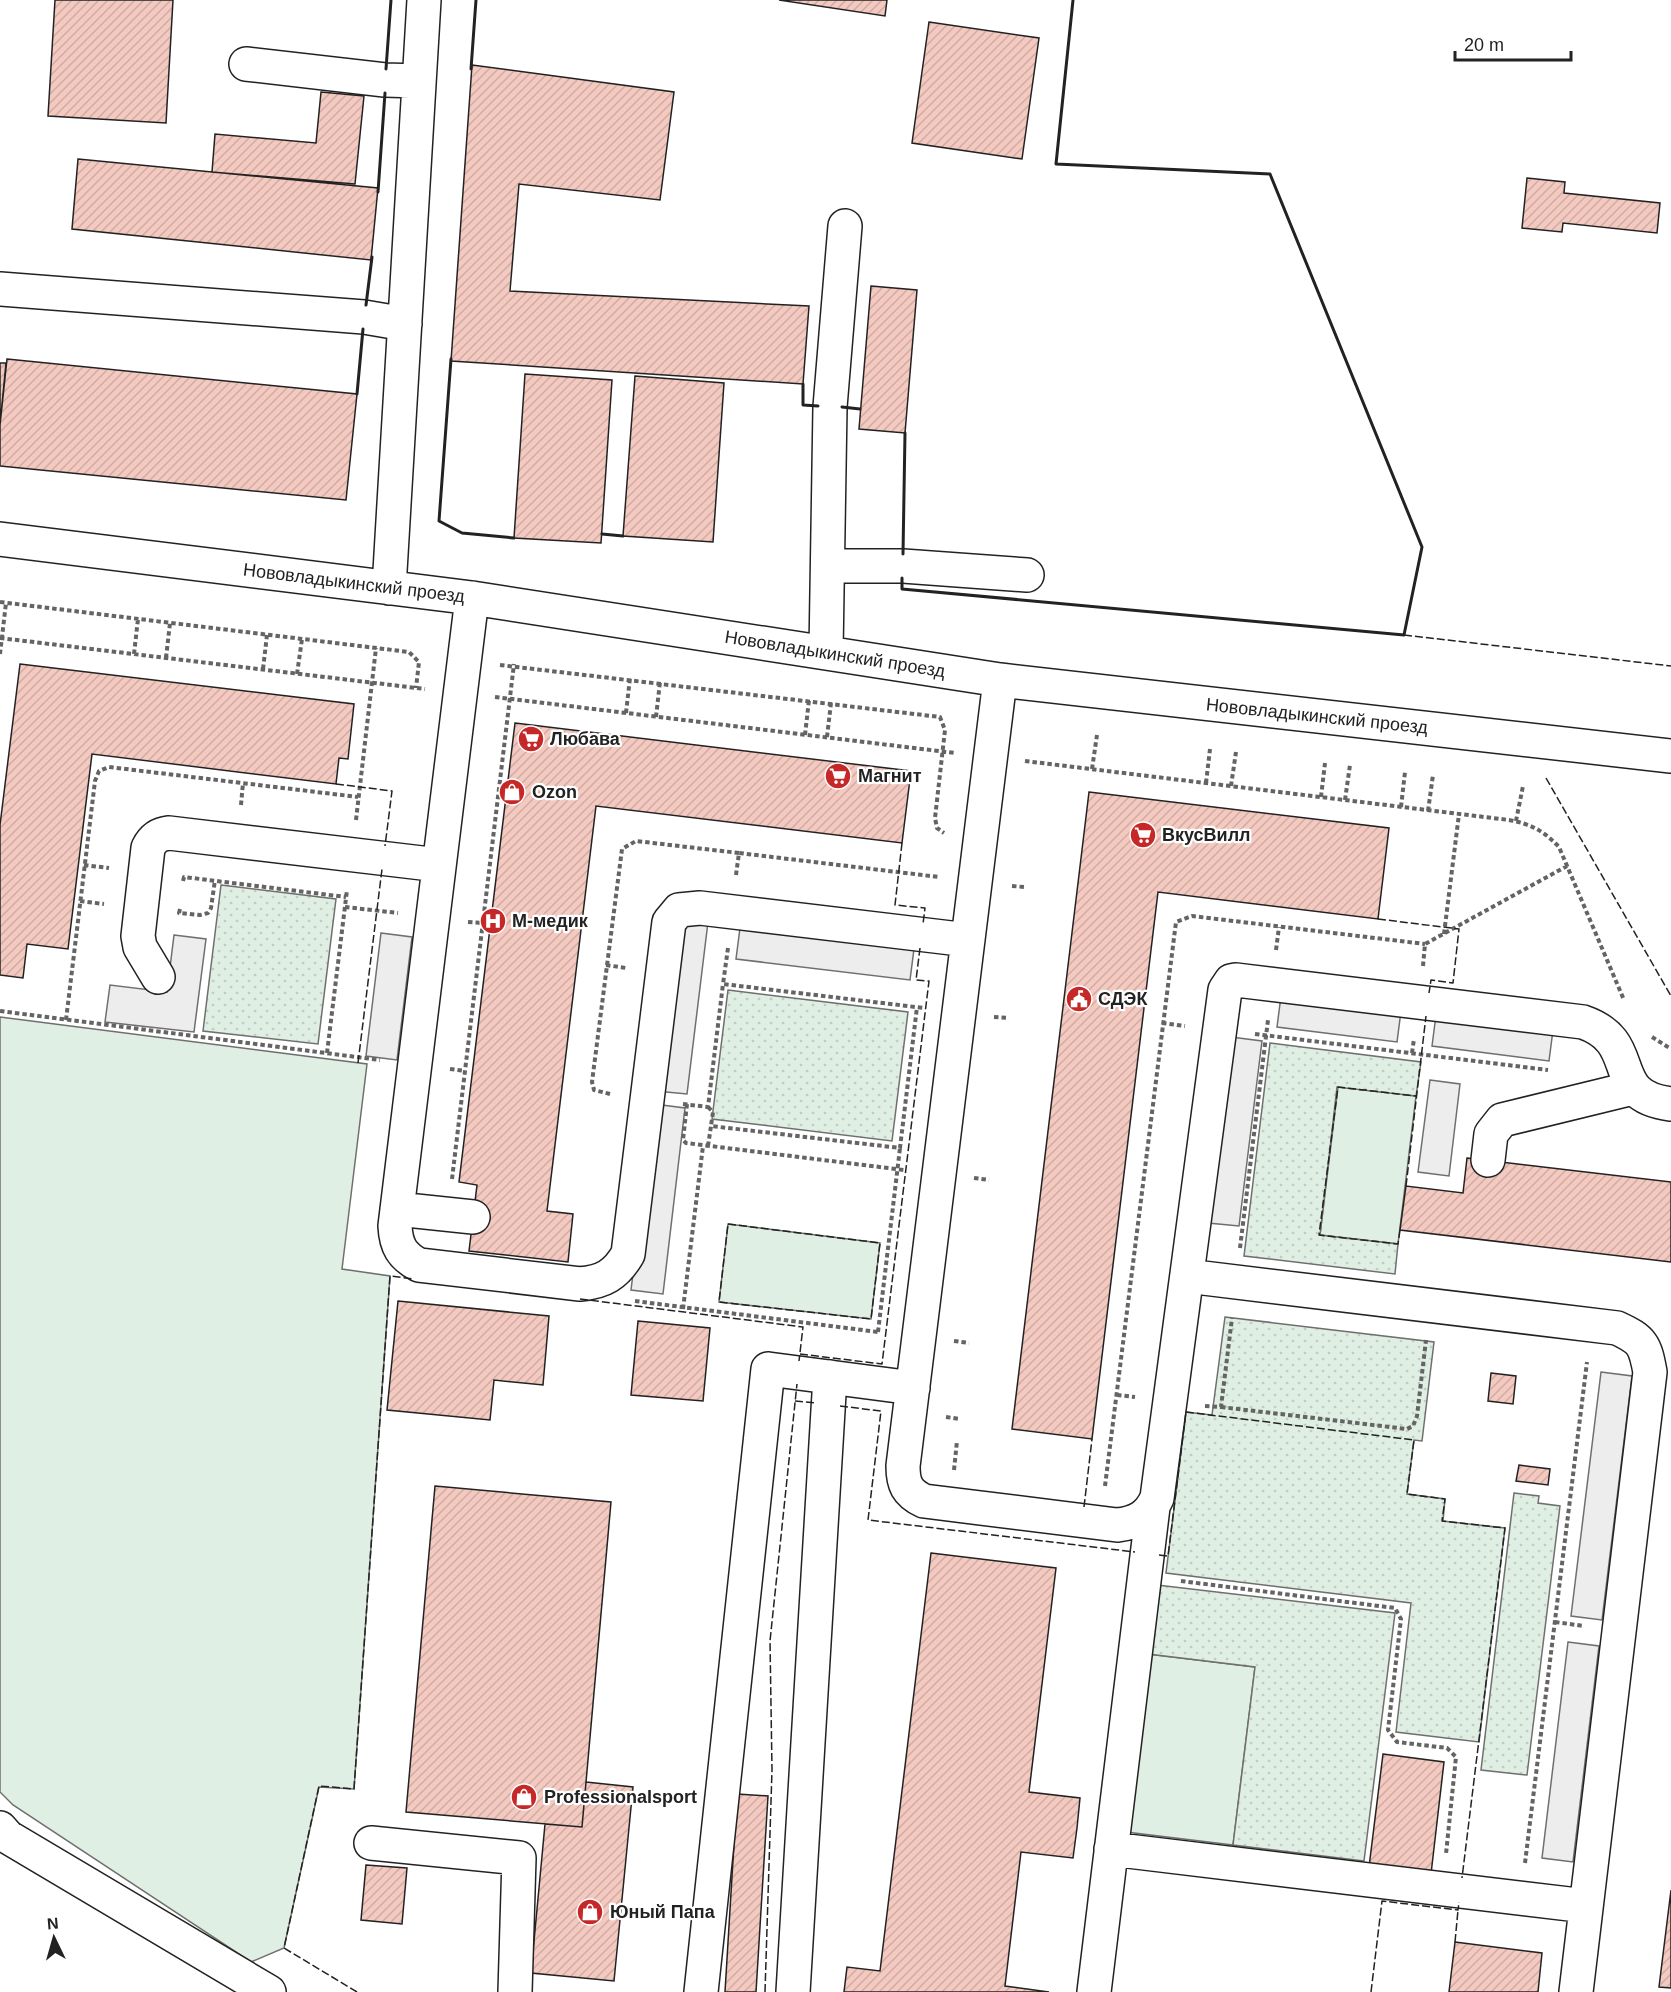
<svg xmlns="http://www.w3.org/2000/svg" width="1671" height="1992" font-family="Arial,sans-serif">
<defs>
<pattern id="park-dots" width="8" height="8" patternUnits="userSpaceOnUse" patternTransform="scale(1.5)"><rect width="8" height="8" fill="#e0efe3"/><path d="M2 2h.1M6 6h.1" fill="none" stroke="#c0cdc2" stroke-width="1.8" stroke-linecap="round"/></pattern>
<pattern id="building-hatch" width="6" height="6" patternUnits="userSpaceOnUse" patternTransform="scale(1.5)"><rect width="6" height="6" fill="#f3c9c0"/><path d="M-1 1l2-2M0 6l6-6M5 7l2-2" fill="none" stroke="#d0aca5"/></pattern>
</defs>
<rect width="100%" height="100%" fill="#fff"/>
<path fill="#e0efe3" stroke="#6f6f6f" stroke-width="1.5" d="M0,1017l367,47 -25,205 48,7 -36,513 -35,-2 -35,161 -33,14 -238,-157 -13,-13z
M1338,1087l78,9 -18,148 -78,-9z
M728,1224l152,19 -9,76 -152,-17z
M1148,1654l107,13 -22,178 -107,-13z"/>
<path fill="url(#park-dots)" stroke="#6f6f6f" stroke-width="1.5" d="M221,885l115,14 -18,145 -115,-13z
M728,990l180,22 -16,129 -180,-22z
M1270,1043l151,19 -5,34 -79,-9 -17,148 78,9 -3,30 -151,-18z
M1225,1317l209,25 -12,99 -8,-1 -7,54 38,5 -2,22 62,7 -26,214 -83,-10 15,-129 -245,-30 20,-161 26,3z
M1514,1493l25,3 -1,7 22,3 -33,269 -46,-5z
M1157,1585l238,28 -31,248 -131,-16 22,-178 -107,-13z"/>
<path fill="#ededed" stroke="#6f6f6f" stroke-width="1.5" d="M677,918l31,4 -21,172 -31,-3z
M740,928l174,21 -4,31 -174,-21z
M381,933l31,4 -15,123 -31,-4z
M174,935l32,4 -12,93 -89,-10 5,-37 57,7z
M1281,996l120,15 -4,31 -120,-15z
M1436,1015l117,15 -4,31 -117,-15z
M1231,1037l31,4 -23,185 -31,-3z
M1430,1080l30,4 -11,92 -31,-4z
M654,1104l31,4 -22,186 -32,-4z
M1601,1372l31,4 -30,244 -31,-4z
M1568,1642l31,4 -26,216 -31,-4z"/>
<path fill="url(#building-hatch)" stroke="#222" stroke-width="1.5" d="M55,0h118l-7,123 -118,-7z
M779,0h108l-2,16z
M929,22l110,16 -17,121 -110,-16z
M472,65l202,27 -14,108 -141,-16 -9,107 299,15 -6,78 -352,-23z
M321,92l43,4 -9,88 -143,-12 3,-38 101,9z
M78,159l300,29 -7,72 -299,-31z
M1527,178l38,4 -1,11 96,10 -3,30 -94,-10 -1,9 -40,-4z
M871,286l46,4 -12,143 -46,-4z
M7,359l350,35 -11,106 -346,-34v-41z
M0,363h6l-6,62z
M525,374l87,6 -11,163 -87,-5z
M635,376l89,7 -11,159 -90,-6z
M20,664l334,40 -6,55 -9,-1 -3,26 -244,-30 -24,195 -41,-5 -4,34 -23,-3v-150z
M515,723l396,48 -9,72 -306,-37 -49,405 26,3 -5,48 -99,-11 8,-66 -18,-3z
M1089,792l300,36 -11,91 -220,-27 -66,547 -80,-10z
M1467,1158l204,24v80l-271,-32 6,-44 57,7z
M398,1301l151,15 -6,69 -49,-5 -4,40 -103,-10z
M638,1321l72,7 -7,73 -72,-6z
M1491,1373l25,3 -3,28 -25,-3z
M1519,1465l31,4 -2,16 -32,-4z
M435,1486l176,16 -29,325 -176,-15z
M931,1553l125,15 -27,224 51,6 -3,30 -4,30 -52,-6 -16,134 44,6h-205l3,-25 33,4z
M1383,1754l61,8 -13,112 -62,-7z
M586,1782l47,5 -19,194 -83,-8 14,-149 37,3z
M737,1794l31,2 -12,196h-31z
M366,1865l41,3 -5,56 -41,-4z
M1671,1890v98l-12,-1z
M1455,1942l87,11 -4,39h-89z"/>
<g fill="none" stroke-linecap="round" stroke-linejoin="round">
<defs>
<path id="minor" d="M246,64l139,16 34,1
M0,289l364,28 41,7
M0,539l472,59 528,82 671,76
M828,566h75l124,9
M389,588l35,-588
M472,598l-77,628c1,20 7,30 24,39l161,19c23,-2 36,-9 48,-30l41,-332 10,-12 21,-2 268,32
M826,652l4,-245 15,-181
M1000,680l-97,786c0,18 4,27 21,35l193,24c20,-2 32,-9 40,-27l68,-508 6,-9 5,-1 347,42c61,21 20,74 88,82
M158,977l-18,-30 -2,-11 10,-88c5,-10 11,-14 21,-15l270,32
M1488,1160l3,-26 11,-14 131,-32
M397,1209l76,8
M1187,1276l430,52c26,12 28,17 33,44l-74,620
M0,1828l8,9 261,155
M371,1843l148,15 -4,134
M1111,1849l475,57
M701,1992l67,-623 145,19
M793,1992l37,-615
M1094,1992l59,-485"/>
</defs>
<use href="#minor" stroke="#222" stroke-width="36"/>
<path stroke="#646464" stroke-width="4" stroke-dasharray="4.5 3" stroke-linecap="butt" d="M0,602l409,50 10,10 -3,26
M0,638l425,51
M0,654l6,-51
M134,654l4,-35
M166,658l4,-35
M500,665l440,52 5,13 -10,88 2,10 7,5
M263,669l4,-34
M297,674l5,-35
M495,697l460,56
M626,713l4,-35
M656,717l4,-35
M805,735l4,-35
M827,737l4,-34
M1025,761l484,59c22,4 35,11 50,27l65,153
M1092,769l5,-34
M1206,783l4,-34
M1231,786l5,-34
M1321,797l4,-34
M1345,800l5,-35
M241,805l2,-22
M1401,807l4,-35
M1428,811l5,-36
M356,820l20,-172
M1516,821l7,-35
M84,865l25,3
M736,875l3,-22 200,24
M183,881l1,-4 162,20
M1012,886l12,1
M80,901l24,3
M345,907l53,6
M180,909l-1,4 21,2 8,-2 3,-5 4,-28
M468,922l15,1
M1444,934l15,-120
M728,948l-5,36 201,24
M1276,950l3,-23
M606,965l20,3
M1423,966l2,-22 142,-78
M0,1011l380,49
M994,1017l15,1
M66,1020l29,-239 4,-10 10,-4 249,30
M1162,1023l23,3
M1255,1034l293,36
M1652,1037l19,12
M327,1053l20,-163
M1412,1053l2,-14
M450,1069l15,2
M610,1094l-16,-4 -2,-8 30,-233 14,-8 103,12
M683,1104l25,3 15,-123
M687,1104l-4,36 3,3 218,27
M708,1107l5,5 -2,14
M708,1146l3,-20 189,22 17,-141
M974,1178l15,2
M452,1179l62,-515
M1240,1248l28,-228
M635,1301l243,31
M683,1309l20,-163
M878,1332l22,-184
M954,1341l15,2
M1117,1395l18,2
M1205,1406l16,1 11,-89
M1221,1407l186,22 6,-3 4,-10 9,-76
M946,1417l14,2
M954,1470l3,-29
M1105,1486l71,-564 16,-6 233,28
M1181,1581l214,27 6,11 -13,111 9,12 50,6 9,9 -10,97
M1555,1622l29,4
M1525,1863l62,-501"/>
<use href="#minor" stroke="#fff" stroke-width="33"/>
<path stroke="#222" stroke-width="1.5" stroke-dasharray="8 3" stroke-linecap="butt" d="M1404,635l267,31
M1546,778l125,218
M336,784l56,7 -7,55
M902,843l-7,62 30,3 -2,16
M1378,919l81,10 -6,54 -22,-3 -2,13
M358,1063l24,-194
M1406,1186l20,-170
M728,1224l152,19 -9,76 -152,-17z
M1400,1230l-2,14 -79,-9 19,-148 78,9
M580,1299l223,28 -4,34
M800,1354l82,10 47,-383 -13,-1 4,-32
M795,1401l21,2
M840,1406l41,5 -13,109 267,32
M1084,1507l8,-68
M1159,1555l9,1 18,-144 228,28 -7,54 38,5 -3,22 63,7 -43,350
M1455,1942l3,-32
M357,1992l-73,-44 35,-162 35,3 36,-513 24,3
M765,1992l7,-222 -2,-129 27,-257
M1371,1992l11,-91 76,9 1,-8"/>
<path stroke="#222" stroke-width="3" d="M386,69l5,-69
M471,69l5,-69
M378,192l7,-99
M366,305l6,-48
M451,359l-12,162 23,12 52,5
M803,384v21l15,1
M357,394l6,-65
M842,407l18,2
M602,534l21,2
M903,554l2,-121
M902,578v11l502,46 18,-88 -152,-373 -214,-10 17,-164"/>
</g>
<defs>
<symbol id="supermarket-disc" viewBox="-11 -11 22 22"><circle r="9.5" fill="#c62828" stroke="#fff"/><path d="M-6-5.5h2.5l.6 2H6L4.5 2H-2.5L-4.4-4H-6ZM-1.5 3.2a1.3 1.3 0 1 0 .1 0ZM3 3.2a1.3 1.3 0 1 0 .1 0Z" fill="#fff"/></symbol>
<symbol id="shop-disc" viewBox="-11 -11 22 22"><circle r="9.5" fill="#c62828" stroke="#fff"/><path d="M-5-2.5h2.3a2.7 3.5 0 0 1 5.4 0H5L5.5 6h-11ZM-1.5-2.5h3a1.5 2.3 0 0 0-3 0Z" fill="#fff"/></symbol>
<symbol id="hospital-disc" viewBox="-11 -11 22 22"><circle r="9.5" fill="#c62828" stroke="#fff"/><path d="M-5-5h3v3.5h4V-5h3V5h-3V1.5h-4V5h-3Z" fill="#fff"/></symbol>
<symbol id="civic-disc" viewBox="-11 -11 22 22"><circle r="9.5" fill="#c62828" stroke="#fff"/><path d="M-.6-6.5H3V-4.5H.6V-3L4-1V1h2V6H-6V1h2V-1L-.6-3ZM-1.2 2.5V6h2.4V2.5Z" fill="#fff"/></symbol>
</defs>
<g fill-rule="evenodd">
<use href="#supermarket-disc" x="516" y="724" width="30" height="30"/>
<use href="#supermarket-disc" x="823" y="761" width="30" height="30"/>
<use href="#shop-disc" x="497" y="777" width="30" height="30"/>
<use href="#supermarket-disc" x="1128" y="820" width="30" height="30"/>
<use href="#hospital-disc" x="478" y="906" width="30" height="30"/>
<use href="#civic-disc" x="1064" y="984" width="30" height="30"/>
<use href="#shop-disc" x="509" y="1782" width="30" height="30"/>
<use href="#shop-disc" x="575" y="1897" width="30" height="30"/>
</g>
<g text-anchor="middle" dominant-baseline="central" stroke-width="4.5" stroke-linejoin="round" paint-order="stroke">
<g font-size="18" fill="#222" stroke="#fff">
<text transform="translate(354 583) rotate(7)">Нововладыкинский проезд</text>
<text transform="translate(835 654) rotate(9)">Нововладыкинский проезд</text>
<text transform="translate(1317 716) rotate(6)">Нововладыкинский проезд</text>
</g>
<g font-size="18" font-weight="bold" fill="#222" stroke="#fff" text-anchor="start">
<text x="550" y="739">Любава</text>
<text x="858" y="776">Магнит</text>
<text x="532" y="792">Ozon</text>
<text x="1162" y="835">ВкусВилл</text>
<text x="512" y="921">М-медик</text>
<text x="1098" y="999">СДЭК</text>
<text x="544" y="1797">Professionalsport</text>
<text x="610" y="1912">Юный Папа</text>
</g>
</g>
<g transform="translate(54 1938) rotate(355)" stroke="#ffffff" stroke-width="4.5" paint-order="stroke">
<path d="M0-4.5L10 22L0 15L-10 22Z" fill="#222222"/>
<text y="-9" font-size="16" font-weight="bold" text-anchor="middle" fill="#222222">N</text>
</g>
<path d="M1455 51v9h116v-9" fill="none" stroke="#222222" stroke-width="3"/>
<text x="1464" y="51" font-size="18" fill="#222222" stroke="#ffffff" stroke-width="4.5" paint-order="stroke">20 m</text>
</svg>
